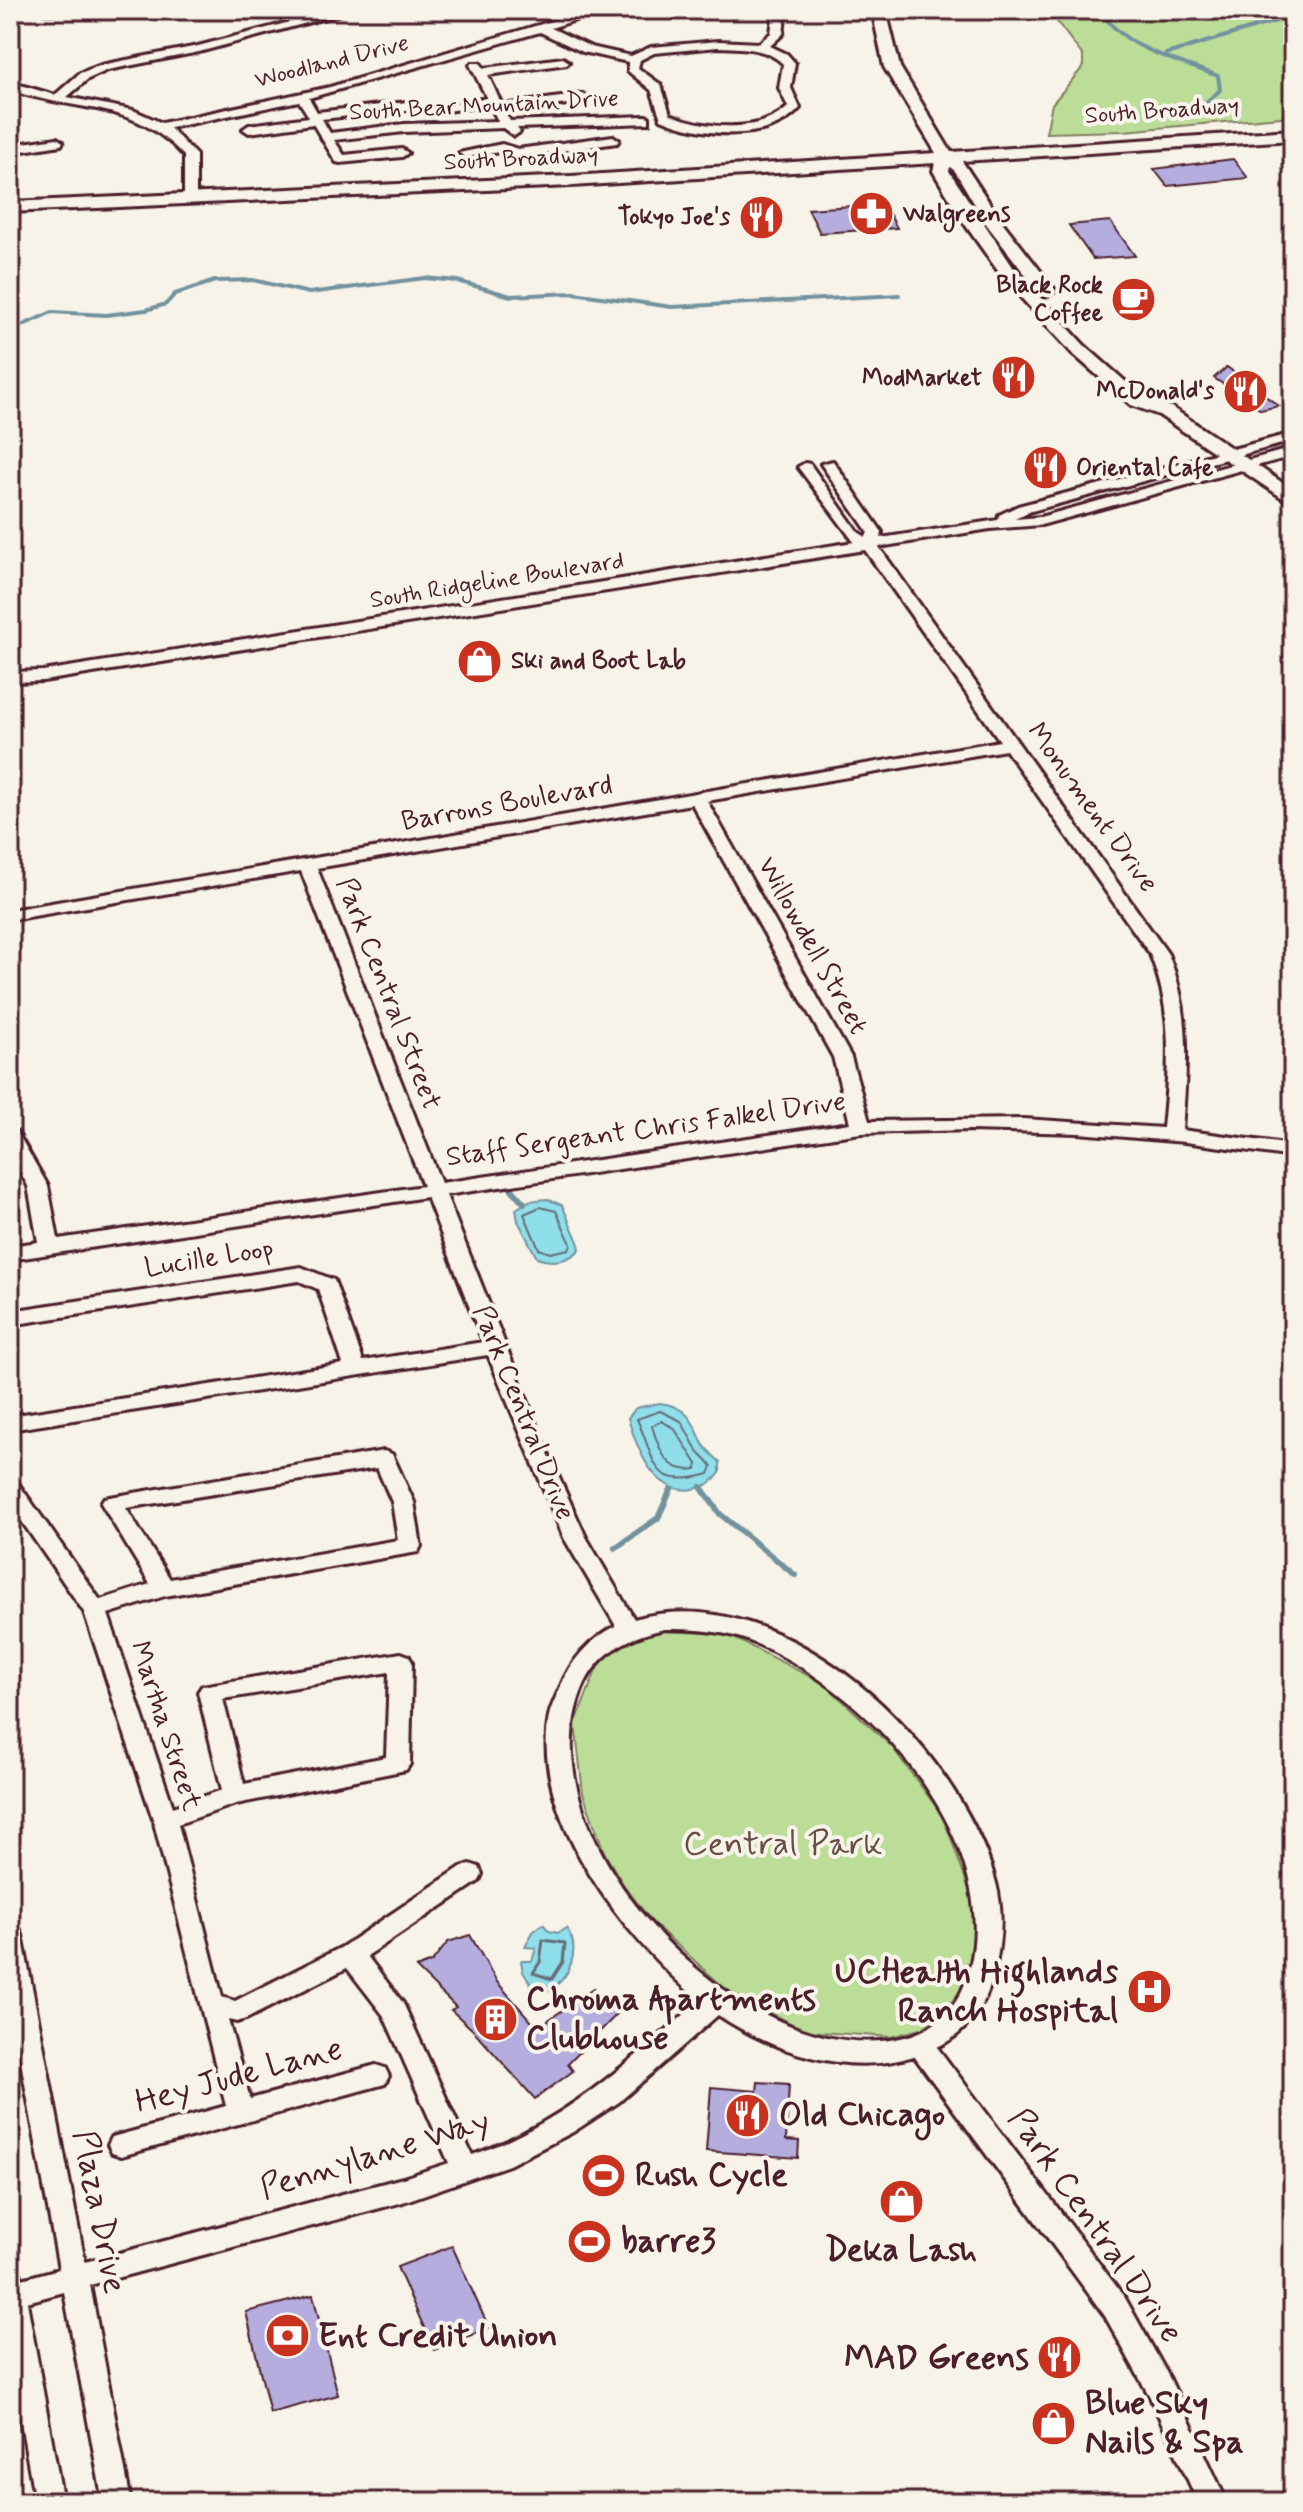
<svg xmlns="http://www.w3.org/2000/svg" width="1303" height="2512" font-family="Mynerve,sans-serif">
<rect width="100%" height="100%" fill="#f7f3e8"/>
<filter id="ink" filterUnits="userSpaceOnUse"><feTurbulence type="fractalNoise" baseFrequency=".0125" numOctaves="2"/><feDisplacementMap in="SourceGraphic" scale="16" xChannelSelector="R" yChannelSelector="G"/><feConvolveMatrix kernelMatrix="1 2 1 2 8 2 1 2 1" color-interpolation-filters="sRGB"/></filter>
<g filter="url(#ink)">
<path fill="#bbdd97" stroke="#827e61" stroke-width="2" d="M1053,10h97l60,11 48,-7 5,-4h30v42l-5,7 5,16v41l-169,15 -78,2 6,-29 31,-37v-11l-28,-37z
M641,1630l85,4 99,50 67,63 51,69 33,93 -9,78 -43,41 -33,9 -85,-6 -75,-37 -79,-72 -29,-38 -18,-30 -22,-61 -8,-69 24,-61z"/>
<path fill="#8fdfeb" stroke="#73929e" stroke-width="2" d="M547,1199l15,6 17,39 1,5c-10,12 -29,15 -43,9l-19,-37 -2,-12 13,-8z
M660,1403c26,3 33,17 42,39 3,7 12,14 18,20v11c-6,9 -15,14 -26,16 -40,7 -57,-40 -66,-71l8,-10z
M543,1924l6,7 9,2 8,-5c16,20 4,52 -19,63v-5l-14,2 -10,-16 -2,-11h11l4,-13 -11,-1 8,-15z"/>
<g fill="none" stroke-linecap="round" stroke-linejoin="round">
<path stroke="#666c78" stroke-width="2" d="M540,1207l16,4 15,33 -2,5 -19,4 -11,-4 -15,-35z
M660,1411l21,10 17,31 14,14 -3,8c-58,16 -52,-10 -72,-55z
M661,1421l13,7 23,36 -1,5c-29,5 -37,-19 -44,-43z"/>
<path stroke="#666c78" stroke-width="3" d="M543,1940l22,3 -2,19 -11,17 -19,-6 7,-11z"/>
<path stroke="#73929e" stroke-width="4" d="M1100,10c24,40 77,50 118,66l2,14 -17,16
M1166,54l110,-33 17,-11
M10,331l42,-19 54,3 40,-5 20,-6 9,-10 40,-13 38,-1 56,13 116,-15 32,3 54,15 62,-3 99,14 227,-12"/>
<path stroke="#73929e" stroke-width="6" d="M510,1187l14,16
M701,1487l19,27 75,61
M615,1548l43,-30 13,-29"/>
</g>
<path fill="#b4adde" stroke="#4a1f2b" stroke-width="2" d="M1233,159l15,19 -81,8 -13,-17z
M884,204l13,24 -77,5 -12,-24z
M1110,221l25,35 -42,3 -24,-34z
M1227,367l25,19 27,20 -18,4 -47,-32z
M470,1935l27,47 40,46 56,-39 29,20 -54,55 5,7 -38,28 -61,-68 -23,-21 5,-3 -40,-39 16,-6 16,-20z
M758,2082l31,2 -3,56 13,1 -1,17 -92,-7 5,-64 46,4z
M452,2246l37,82 -55,22 -37,-83z
M313,2295l25,100 -68,18 -24,-101z"/>
<g fill="none" stroke-linecap="round" stroke-linejoin="round">
<defs>
<path id="minor" d="M12,10h12l-14,14z
M39,10h98l-6,3h-86z
M336,10h19l-156,42 -91,18 -20,9 -21,18 66,13 29,13 168,-36 259,-77h18l-56,18 40,19 40,9 20,-9 67,-6 41,2 12,-10 3,-23h12l-3,24 -13,12 17,8 8,9 -4,25 9,20c-31,36 -100,28 -139,11l-10,-29 -23,-19v-9l-45,-10 -43,-20 -231,66 8,14 90,-10 6,4 -6,4 -85,9 8,14 74,-9 94,-3 -8,-16 -58,8 -6,-4 61,-11 -17,-33 2,-2h8l4,5 79,-10 6,4 -2,2 -79,11 14,30 81,-11 6,4 -6,4 -78,10 5,9 135,-5 4,1v6l-132,5 3,4 -6,4 -11,-8 -99,4 -70,8 10,15 58,-6 6,4 -6,4 -62,6 -4,-1 -23,-38 -64,9 -6,-4 6,-4 60,-8 -10,-16 -129,27 26,27v44l-6,4 -6,-4v-43c-51,-57 -108,-43 -174,-66v-8l45,13 25,-22 21,-8 97,-19zM718,47c23,1 48,0 65,17l-4,24 9,19c-29,27 -84,22 -118,7l-9,-29 -23,-17 2,-8 14,-7z
M613,136l6,4 -2,3 -100,14 -16,-5 -36,5 -6,-4 43,-9 16,5z
M57,138l6,4 -2,3 -51,8v-8z
M1293,433v8l-265,71 -13,7 25,-2 253,-69v8l-252,69 -51,4 -111,18 289,407c24,58 19,114 14,176l111,15v12l-108,-15 -107,-9 -108,-3 -109,3 -415,62 104,263 36,79 48,82c151,-43 326,128 362,264 8,30 5,60 -2,90 -8,32 -26,60 -57,74l188,251 45,81 57,123h-29l-48,-105 -45,-81 -191,-260c-66,21 -140,-4 -196,-41l-99,87 -46,30 -64,33 -106,37 -313,83 41,217h-28l-39,-210 -37,10 36,200h-28l-25,-142v-90l10,3 2,6 37,-10 -49,-267v-77l9,3 3,7 63,327 318,-84 46,-15 -65,-147 -37,-48 -101,51 -9,3 -9,-2 22,79 126,-34 9,3 4,8 -4,8 -264,72 -9,-3 -4,-8 4,-8 114,-31 -73,-287 -69,-207 -74,-108v-24l8,3 82,117 50,-16 -49,-81 3,-5 280,-47 8,3 22,48 7,44 -3,6 -253,44 -57,18 65,193 49,-17 -24,-98 4,-6 199,-33 8,3 3,6 -2,102 -4,6 -170,34 -58,20 44,173 13,4 107,-54 119,-80 9,-3 9,3 3,7 -3,7 -112,75 36,47 69,152c89,-30 157,-93 228,-154 -74,-62 -170,-182 -151,-285 2,-9 7,-19 11,-28 11,-28 29,-48 56,-62l-52,-88 -76,-183 -478,75v-14l333,-52 -25,-75 -19,-8 -289,44v-14l291,-44 33,13 29,81 120,-19 -56,-145 -417,63v-14l28,-4 -10,-56 -18,-33v-23l7,2 31,54 10,53 365,-53 -122,-315 -291,49v-10l990,-169 -135,-191 -822,131 -33,1v-10l33,-1 811,-129 -56,-75 7,-4 5,1 48,68 8,5 2,-5 -47,-68 12,-3 49,71 -1,6 117,-18 1,-5 19,-9zM1006,750l144,204c24,58 19,113 13,174l-139,-9 -155,2 -18,-64 -144,-256zM692,804l141,253 17,66 -409,60 -124,-315zM377,1468l15,34 6,38 -228,39 -44,-71zM665,1629c25,0 52,1 76,9 119,40 262,197 229,329 -8,35 -29,61 -65,70 -158,40 -384,-195 -323,-347 14,-36 46,-54 83,-61zM389,1672l-3,85 -142,27 -21,-85z"/>
<path id="major" d="M872,10h14l14,57 51,85 342,-22v10l-331,21 38,58 56,72 -9,5 -6,-1 -54,-70 -32,-54 -5,-4 -1,4 66,99 69,75 59,52 28,10 122,83v15l-134,-90 -28,-10 -59,-52 -69,-75 -39,-55 -31,-52 2,-8 -364,23 -561,26v-10l561,-26 365,-23 -52,-86z"/>
</defs>
<use href="#minor" stroke="#4a1f2b" stroke-width="6"/>
<use href="#major" stroke="#4a1f2b" stroke-width="6"/>
<use href="#minor" fill="#f7f3e8" fill-rule="evenodd"/>
<use href="#major" fill="#f7f3e8" fill-rule="evenodd"/>
</g>
</g>
<defs>
<symbol id="pharmacy-disc" viewBox="-11 -11 22 22"><circle r="9.5" fill="#c8321e" stroke="#f7f3e8"/><path d="M-2-6h4v4h4v4h-4v4h-4v-4h-4v-4h4Z" fill="#fff"/></symbol>
<symbol id="restaurant-disc" viewBox="-11 -11 22 22"><circle r="9.5" fill="#c8321e" stroke="#f7f3e8"/><path d="M-5-6h1v4h1v-4h1v4h1v-4h1v5L-1.5 .5V6h-2V.5L-5-1ZM5-6V6H3V1.5H1.5Q1.5-4 5-6Z" fill="#fff"/></symbol>
<symbol id="cafe-disc" viewBox="-11 -11 22 22"><circle r="9.5" fill="#c8321e" stroke="#f7f3e8"/><path d="M-5.5-4.5H6V0H3Q3 3.5 0 3.5H-2.5Q-5.5 3.5-5.5 0ZM3-3.2v2h1.7v-2ZM-6 4.5H4V6H-6Z" fill="#fff"/></symbol>
<symbol id="shop-disc" viewBox="-11 -11 22 22"><circle r="9.5" fill="#c8321e" stroke="#f7f3e8"/><path d="M-5-2.5h2.3a2.7 3.5 0 0 1 5.4 0H5L5.5 6h-11ZM-1.5-2.5h3a1.5 2.3 0 0 0-3 0Z" fill="#fff"/></symbol>
<symbol id="hospital-disc" viewBox="-11 -11 22 22"><circle r="9.5" fill="#c8321e" stroke="#f7f3e8"/><path d="M-5-5h3v3.5h4V-5h3V5h-3V1.5h-4V5h-3Z" fill="#fff"/></symbol>
<symbol id="building-disc" viewBox="-11 -11 22 22"><circle r="9.5" fill="#c8321e" stroke="#f7f3e8"/><path d="M-4-6H4V6H1V3H-1V6H-4ZM-2.5-4.3h1.7v1.8h-1.7ZM.8-4.3h1.7v1.8H.8ZM-2.5-1h1.7V.8h-1.7ZM.8-1h1.7V.8H.8Z" fill="#fff"/></symbol>
<symbol id="stadium-disc" viewBox="-11 -11 22 22"><circle r="9.5" fill="#c8321e" stroke="#f7f3e8"/><path d="M0-5a6.5 5 0 1 0 0 10a6.5 5 0 1 0 0-10ZM-3.5-1.8h7v3.6h-7Z" fill="#fff"/></symbol>
<symbol id="bank-disc" viewBox="-11 -11 22 22"><circle r="9.5" fill="#c8321e" stroke="#f7f3e8"/><path d="M-6-4H6V4H-6ZM0-2.3a2.3 2.3 0 1 0 0 4.6a2.3 2.3 0 1 0 0-4.6Z" fill="#fff"/></symbol>
</defs>
<g fill-rule="evenodd">
<use href="#pharmacy-disc" x="846" y="188" width="51" height="51"/>
<use href="#restaurant-disc" x="736" y="192" width="51" height="51"/>
<use href="#cafe-disc" x="1108" y="274" width="51" height="51"/>
<use href="#restaurant-disc" x="988" y="352" width="51" height="51"/>
<use href="#restaurant-disc" x="1220" y="366" width="51" height="51"/>
<use href="#restaurant-disc" x="1020" y="442" width="51" height="51"/>
<use href="#shop-disc" x="454" y="636" width="51" height="51"/>
<use href="#hospital-disc" x="1124" y="1966" width="51" height="51"/>
<use href="#building-disc" x="470" y="1994" width="51" height="51"/>
<use href="#restaurant-disc" x="722" y="2090" width="51" height="51"/>
<use href="#stadium-disc" x="578" y="2150" width="51" height="51"/>
<use href="#shop-disc" x="876" y="2176" width="51" height="51"/>
<use href="#stadium-disc" x="564" y="2216" width="51" height="51"/>
<use href="#bank-disc" x="262" y="2310" width="51" height="51"/>
<use href="#restaurant-disc" x="1034" y="2332" width="51" height="51"/>
<use href="#shop-disc" x="1028" y="2398" width="51" height="51"/>
</g>
<g text-anchor="middle" dominant-baseline="central" stroke-width="8" stroke-linejoin="round" paint-order="stroke">
<g font-size="24" fill="#4a1f2b" stroke="#f7f3e8">
<text transform="translate(332 62) rotate(-14)">Woodland Drive</text>
<text transform="translate(484 106) rotate(-3)">South Bear Mountain Drive</text>
<text transform="translate(1162 111) rotate(-4)">South Broadway</text>
<text transform="translate(521 159) rotate(-3)">South Broadway</text>
<text transform="translate(497 581) rotate(-9)">South Ridgeline Boulevard</text>
</g>
<g font-size="24" font-weight="bold" fill="#4a1f2b" stroke="#f7f3e8" text-anchor="end">
<text x="903" y="214" text-anchor="start">Walgreens</text>
<text x="730" y="217">Tokyo Joe's</text>
<text x="1103" y="285">Black Rock<tspan x="1103" dy="28">Coffee</tspan></text>
<text x="982" y="378">ModMarket</text>
<text x="1214" y="391">McDonald's</text>
<text x="1076" y="468" text-anchor="start">Oriental Cafe</text>
<text x="511" y="661" text-anchor="start">Ski and Boot Lab</text>
</g>
<g font-size="28" fill="#4a1f2b" stroke="#f7f3e8">
<text transform="translate(507 804) rotate(-10)">Barrons Boulevard</text>
<text transform="translate(1092 808) rotate(54)">Monument Drive</text>
<text transform="translate(812 946) rotate(61)">Willowdell Street</text>
<text transform="translate(388 994) rotate(69)">Park Central Street</text>
<text transform="translate(646 1130) rotate(-8)">Staff Sergeant Chris Falkel Drive</text>
<text transform="translate(209 1259) rotate(-9)">Lucille Loop</text>
<text transform="translate(523 1413) rotate(68)">Park Central Drive</text>
<text transform="translate(165 1726) rotate(72)">Martha Street</text>
</g>
<g font-size="34" fill="#664e46" stroke="#f7f3e8">
<text x="783" y="1844">Central Park</text>
</g>
<g font-size="34" font-weight="bold" fill="#4a1f2b" stroke="#f7f3e8" text-anchor="start">
<text x="1118" y="1972" text-anchor="end">UCHealth Highlands<tspan x="1118" dy="39">Ranch Hospital</tspan></text>
<text x="526" y="1999">Chroma Apartments<tspan x="526" dy="39">Clubhouse</tspan></text>
<text x="779" y="2115">Old Chicago</text>
<text x="635" y="2175">Rush Cycle</text>
<text x="621" y="2241">barre3</text>
<text x="901" y="2250" text-anchor="middle">Deka Lash</text>
<text x="318" y="2336">Ent Credit Union</text>
<text x="1029" y="2358" text-anchor="end">MAD Greens</text>
<text x="1085" y="2403">Blue Sky<tspan x="1085" dy="39">Nails &amp; Spa</tspan></text>
</g>
<g font-size="34" fill="#4a1f2b" stroke="#f7f3e8">
<text transform="translate(239 2076) rotate(-15)">Hey Jude Lane</text>
<text transform="translate(375 2155) rotate(-17)">Pennylane Way</text>
<text transform="translate(99 2212) rotate(79)">Plaza Drive</text>
<text transform="translate(1095 2226) rotate(55)">Park Central Drive</text>
</g>
</g>
<rect width="1303" height="2512" fill="none" stroke="#f7f3e8" stroke-width="40"/>
<rect x="20" y="20" width="1263" height="2472" fill="none" stroke="#4a1f2b" stroke-width="3" filter="url(#ink)"/>
</svg>
